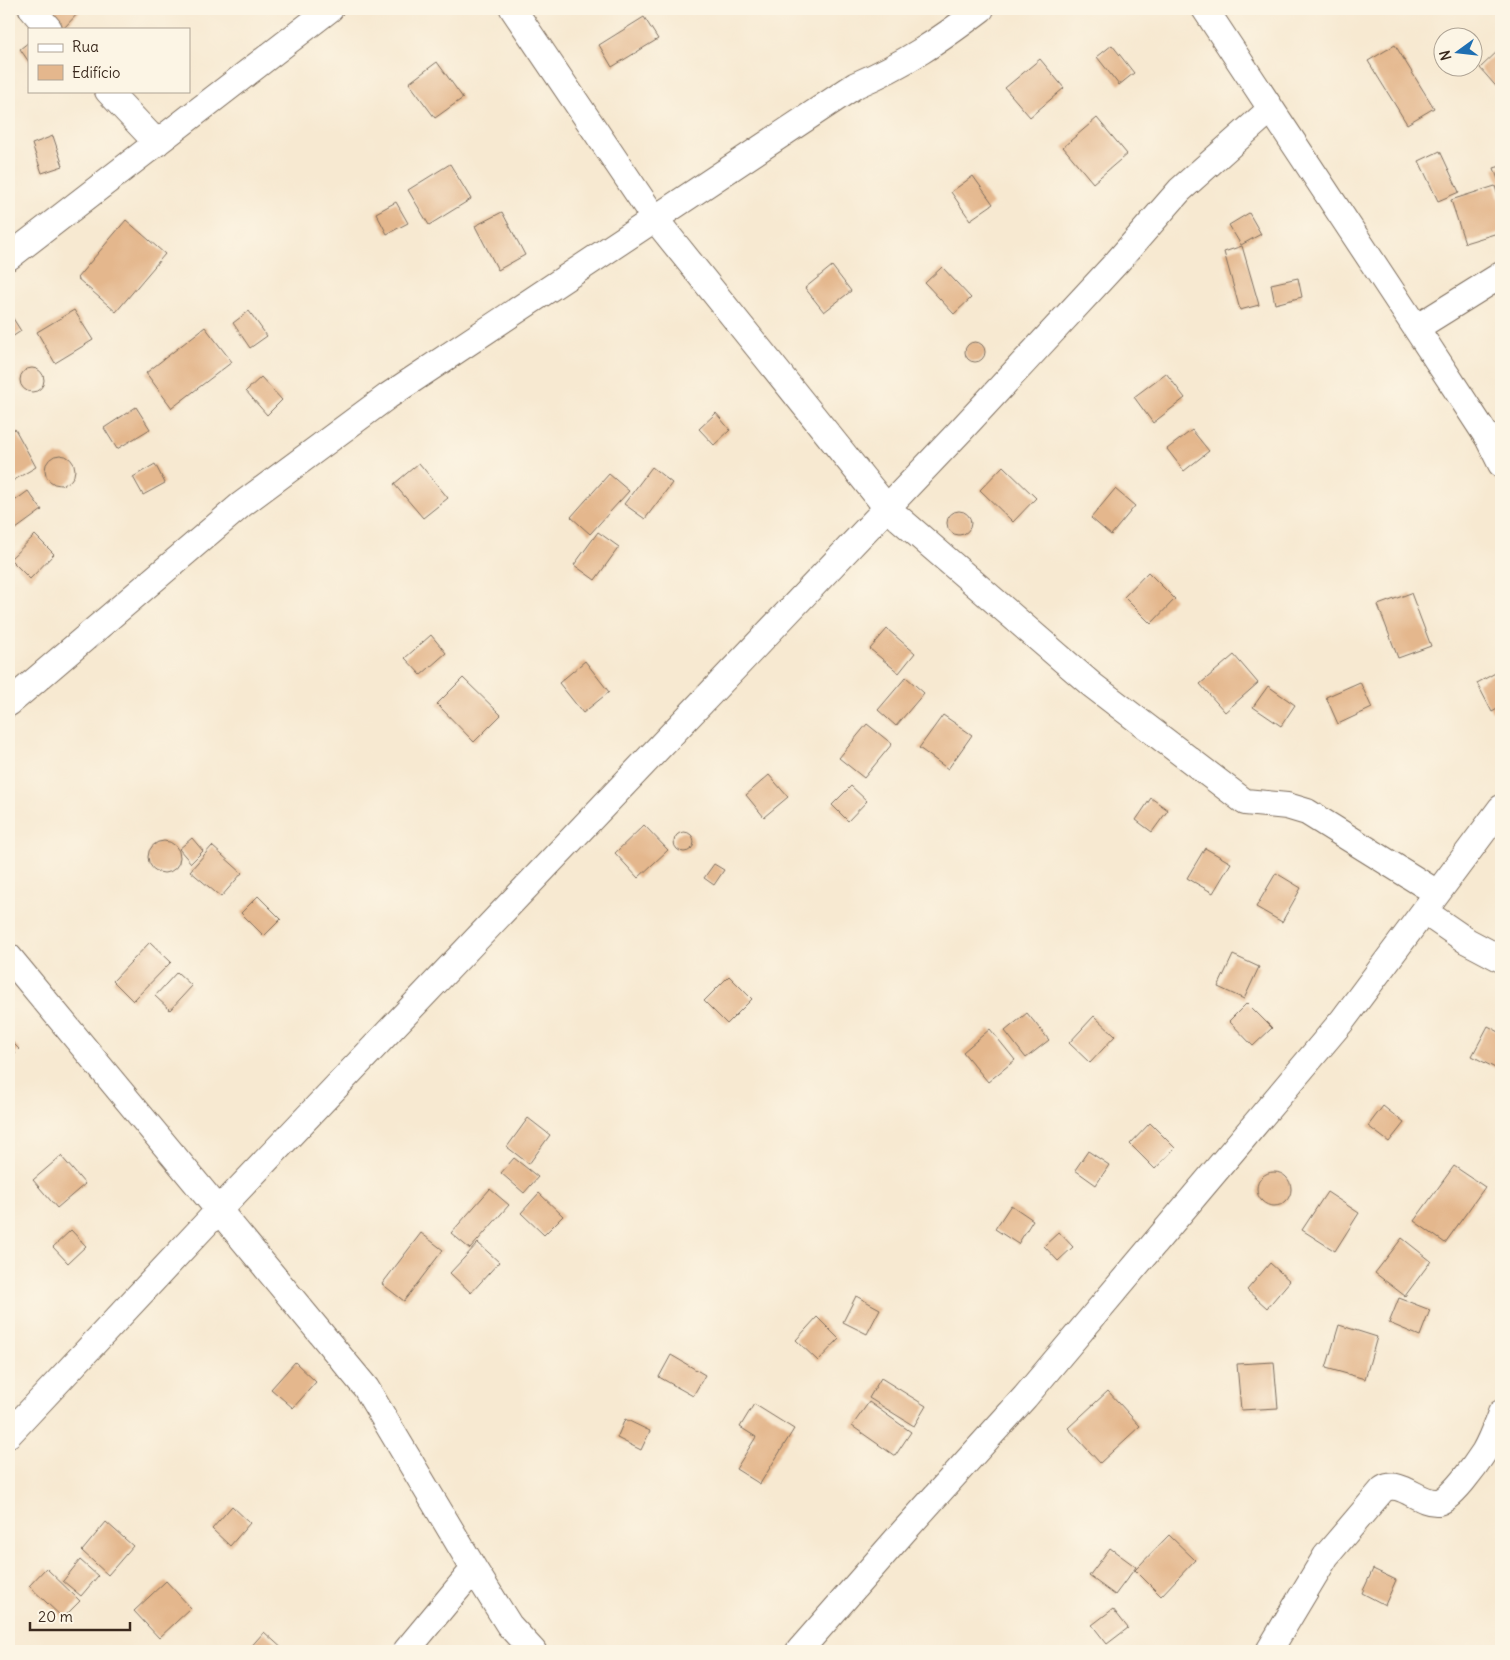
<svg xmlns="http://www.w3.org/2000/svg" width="1510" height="1660" font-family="Delius,sans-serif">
<rect width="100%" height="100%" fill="#fcf5e5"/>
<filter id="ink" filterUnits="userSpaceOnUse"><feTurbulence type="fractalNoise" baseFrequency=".02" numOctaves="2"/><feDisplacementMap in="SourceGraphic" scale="10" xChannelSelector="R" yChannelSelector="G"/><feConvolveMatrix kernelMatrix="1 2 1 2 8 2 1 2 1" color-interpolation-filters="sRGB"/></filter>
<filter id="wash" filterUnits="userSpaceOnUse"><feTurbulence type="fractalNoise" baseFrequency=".0096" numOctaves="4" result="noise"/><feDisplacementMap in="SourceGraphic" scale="20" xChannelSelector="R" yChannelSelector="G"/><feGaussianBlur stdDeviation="1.12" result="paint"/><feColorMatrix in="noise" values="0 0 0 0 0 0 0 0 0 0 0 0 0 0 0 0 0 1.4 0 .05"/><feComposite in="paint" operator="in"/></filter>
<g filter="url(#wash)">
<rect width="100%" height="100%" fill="#f7e9d1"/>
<g id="blocks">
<path fill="#e4b78d" d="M45,9h35l1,1 -18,19 -19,-19z
M644,17l14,22 -46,28 -13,-22z
M29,42v20l-9,-13z
M1112,45l22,28 -15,12 -22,-28z
M1395,45l39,63 -27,16 -39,-63z
M1501,48v44l-21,-24z
M1040,59l24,29 -34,29 -25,-29z
M437,62l26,36 -28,20 -26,-35z
M1097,118l30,36 -34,29 -30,-36z
M53,136l10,30 -21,7 -10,-29z
M1440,151l19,41 -21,9 -19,-40z
M450,164l21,35 -42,26 -21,-35z
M1501,166v22l-7,-20z
M973,176l20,28 -23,16 -19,-28z
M1495,186l6,20v26l-36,11 -14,-43z
M396,202l12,21 -21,11 -11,-21z
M502,212l23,43 -27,15 -23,-44z
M1249,213l12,21 -20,11 -12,-20z
M126,220l39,34 -49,58 -39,-34z
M1242,246l17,59 -19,5 -16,-58z
M832,266l19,25 -27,21 -19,-24z
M942,267l29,31 -17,16 -29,-31z
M1298,278l4,19 -27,7 -4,-20z
M74,310l19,30 -38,23 -18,-31z
M249,311l18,25 -17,12 -17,-25z
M9,312l12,19 -12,8z
M205,327l27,35 -60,46 -26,-35z
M965 352a10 10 0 1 1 20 0a10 10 0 1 1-20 0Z
M20 380a12 12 0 1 1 24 0a12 12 0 1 1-24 0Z
M1166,373l19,25 -32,25 -19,-26z
M261,377l21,23 -15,15 -21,-24z
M136,407l14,22 -33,20 -13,-21z
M716,413l14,17 -16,15 -15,-16z
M15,429l21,38 -27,16v-50z
M1192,430l17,21 -25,20 -17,-22z
M45 470a15 15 0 1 1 30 0a15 15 0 1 1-30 0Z
M419,463l29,35 -25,20 -29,-34z
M155,464l10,19 -22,12 -10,-18z
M1003,466l33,32 -23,24 -33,-32z
M652,467l20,16 -27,36 -21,-15z
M609,474l20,17 -39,43 -19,-17z
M1115,489l20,17 -24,29 -20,-17z
M28,491l14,19 -26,19 -7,-10v-14z
M947 523a12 12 0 1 1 24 0a12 12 0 1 1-24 0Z
M598,532l21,15 -24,33 -21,-15z
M35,535l19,19 -24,25 -20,-20z
M1148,572l27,27 -24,25 -27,-27z
M1411,593l20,53 -33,12 -20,-53z
M887,629l28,24 -16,20 -29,-24z
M431,635l15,18 -25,22 -16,-17z
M1234,655l24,28 -33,29 -25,-28z
M585,661l24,31 -26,21 -24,-30z
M1501,670v37l-9,5 -15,-29z
M906,677l18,16 -28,33 -18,-16z
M463,678l38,37 -27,27 -37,-38z
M1360,682l12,26 -34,16 -12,-27z
M1268,686l27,19 -14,21 -28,-19z
M943,715l29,20 -24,34 -29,-21z
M867,724l25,20 -28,34 -25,-20z
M769,775l19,22 -24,20 -18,-22z
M851,786l16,15 -19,20 -16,-16z
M1151,798l17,12 -16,22 -16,-12z
M644,825l24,25 -30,28 -23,-25z
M674 842a10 10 0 1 1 20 0a10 10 0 1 1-20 0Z
M192,838l11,13 -12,12 -12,-14z
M148 857a16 16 0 1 1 32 0a16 16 0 1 1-32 0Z
M212,846l30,27 -21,24 -31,-26z
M1205,848l26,15 -18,30 -26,-15z
M714,864l10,6 -10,15 -10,-7z
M1276,873l25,15 -19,34 -26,-15z
M258,896l23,23 -17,17 -23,-23z
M150,942l21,20 -38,39 -20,-20z
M1233,955l26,12 -15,32 -26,-12z
M177,972l15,14 -22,24 -15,-14z
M729,976l23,23 -25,25 -23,-23z
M1247,1003l25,25 -19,18 -24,-25z
M1027,1013l22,27 -23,18 -21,-27z
M1094,1016l21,20 -25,27 -21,-20z
M1488,1026l13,7v38l-29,-15z
M990,1029l25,31 -27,22 -25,-30z
M9,1039l10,10 -10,10z
M1383,1106l21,17 -15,19 -21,-16z
M528,1118l22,17 -21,29 -22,-17z
M1150,1123l25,25 -20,21 -25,-25z
M1088,1151l21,14 -13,20 -21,-15z
M61,1156l24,28 -28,24 -24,-28z
M514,1158l24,19 -14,16 -23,-20z
M1454,1166l31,21 -40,56 -31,-22z
M1257 1189a17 17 0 1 1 34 0a17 17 0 1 1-34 0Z
M490,1189l19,16 -39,44 -19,-16z
M1327,1192l32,21 -24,38 -33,-21z
M539,1193l24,23 -19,19 -23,-22z
M1011,1205l22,15 -15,24 -23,-15z
M71,1230l15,16 -18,17 -15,-16z
M1059,1232l14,15 -15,14 -14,-15z
M421,1233l22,17 -39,51 -22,-17z
M1402,1238l29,23 -26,35 -30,-23z
M478,1243l21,19 -28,31 -21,-20z
M1270,1263l20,18 -23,27 -20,-18z
M856,1296l24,13 -13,25 -24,-12z
M1399,1298l31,12 -10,26 -31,-13z
M817,1317l22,22 -21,22 -22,-21z
M1339,1325l38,12 -12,42 -39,-11z
M671,1355l34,20 -12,21 -34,-19z
M295,1362l21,20 -23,26 -22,-19z
M1274,1362l4,46 -37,2 -4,-46z
M881,1378l45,28 -12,20 -45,-28z
M1108,1391l32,35 -40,37 -32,-35z
M869,1402l42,30 -16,24 -43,-30z
M754,1404l40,25 -34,55 -24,-15 20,-32 -16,-10z
M625,1419l25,12 -9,19 -24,-12z
M232,1506l18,17 -20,23 -18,-17z
M106,1522l27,24 -25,29 -26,-24z
M1169,1535l26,25 -34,36 -26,-26z
M1110,1548l26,19 -21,28 -26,-19z
M80,1560l18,16 -17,20 -18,-15z
M46,1568l34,33 -17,17 -34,-32z
M1373,1569l23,11 -11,25 -23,-12z
M166,1581l25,27 -32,30 -25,-27z
M1113,1609l15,19 -21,16 -15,-19z
M264,1632l21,19h-35l-2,-1z"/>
</g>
</g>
<g filter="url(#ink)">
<use href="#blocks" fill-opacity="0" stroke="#7d6d5d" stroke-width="1"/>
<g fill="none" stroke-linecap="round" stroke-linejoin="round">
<defs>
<path id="street" d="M32,9l17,20
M513,9l142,210 232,289 205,177 153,117 42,4 20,6 130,81
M1205,9l211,319 72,110 13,26
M108,91l49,52
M9,257l321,-248
M1416,328l85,-53
M9,703l232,-198 147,-109 468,-311c49,-21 83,-44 125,-76
M1425,912l42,29 34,18
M9,957l357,431 108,181 35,56 24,26
M9,1434l209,-223 744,-782 155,-167 63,-72 90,-80
M406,1651l68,-82
M799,1651l105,-120 121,-134 317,-376 159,-213
M1269,1651l57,-95 57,-67c18,-10 36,15 55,13 12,-1 39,-39 46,-50 7,-12 12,-26 17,-39"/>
</defs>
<use href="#street" stroke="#7d6d5d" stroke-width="28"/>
<use href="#street" stroke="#fff" stroke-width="26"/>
</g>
</g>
<rect width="1510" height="1660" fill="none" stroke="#fcf5e5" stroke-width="30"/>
<rect x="28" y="28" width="162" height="65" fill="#fcf5e5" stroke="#afa495"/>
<rect x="38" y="44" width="25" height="8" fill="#ffffff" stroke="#afa495"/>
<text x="72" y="52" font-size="15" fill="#3b2a1e">Rua</text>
<rect x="38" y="65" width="25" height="15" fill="#e4b78d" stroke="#afa495"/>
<text x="72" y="78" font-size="15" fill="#3b2a1e">Edifício</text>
<g transform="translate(1458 52) rotate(255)"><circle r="24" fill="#fcf5e5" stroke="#afa495"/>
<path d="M0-4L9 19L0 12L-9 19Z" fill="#1f6fb2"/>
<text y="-8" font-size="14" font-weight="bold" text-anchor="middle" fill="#3b2a1e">N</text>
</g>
<path d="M30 1622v8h100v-8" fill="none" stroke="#3b2a1e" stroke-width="2.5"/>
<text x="38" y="1622" font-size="15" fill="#3b2a1e" stroke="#fcf5e5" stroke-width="4" paint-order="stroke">20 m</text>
</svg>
